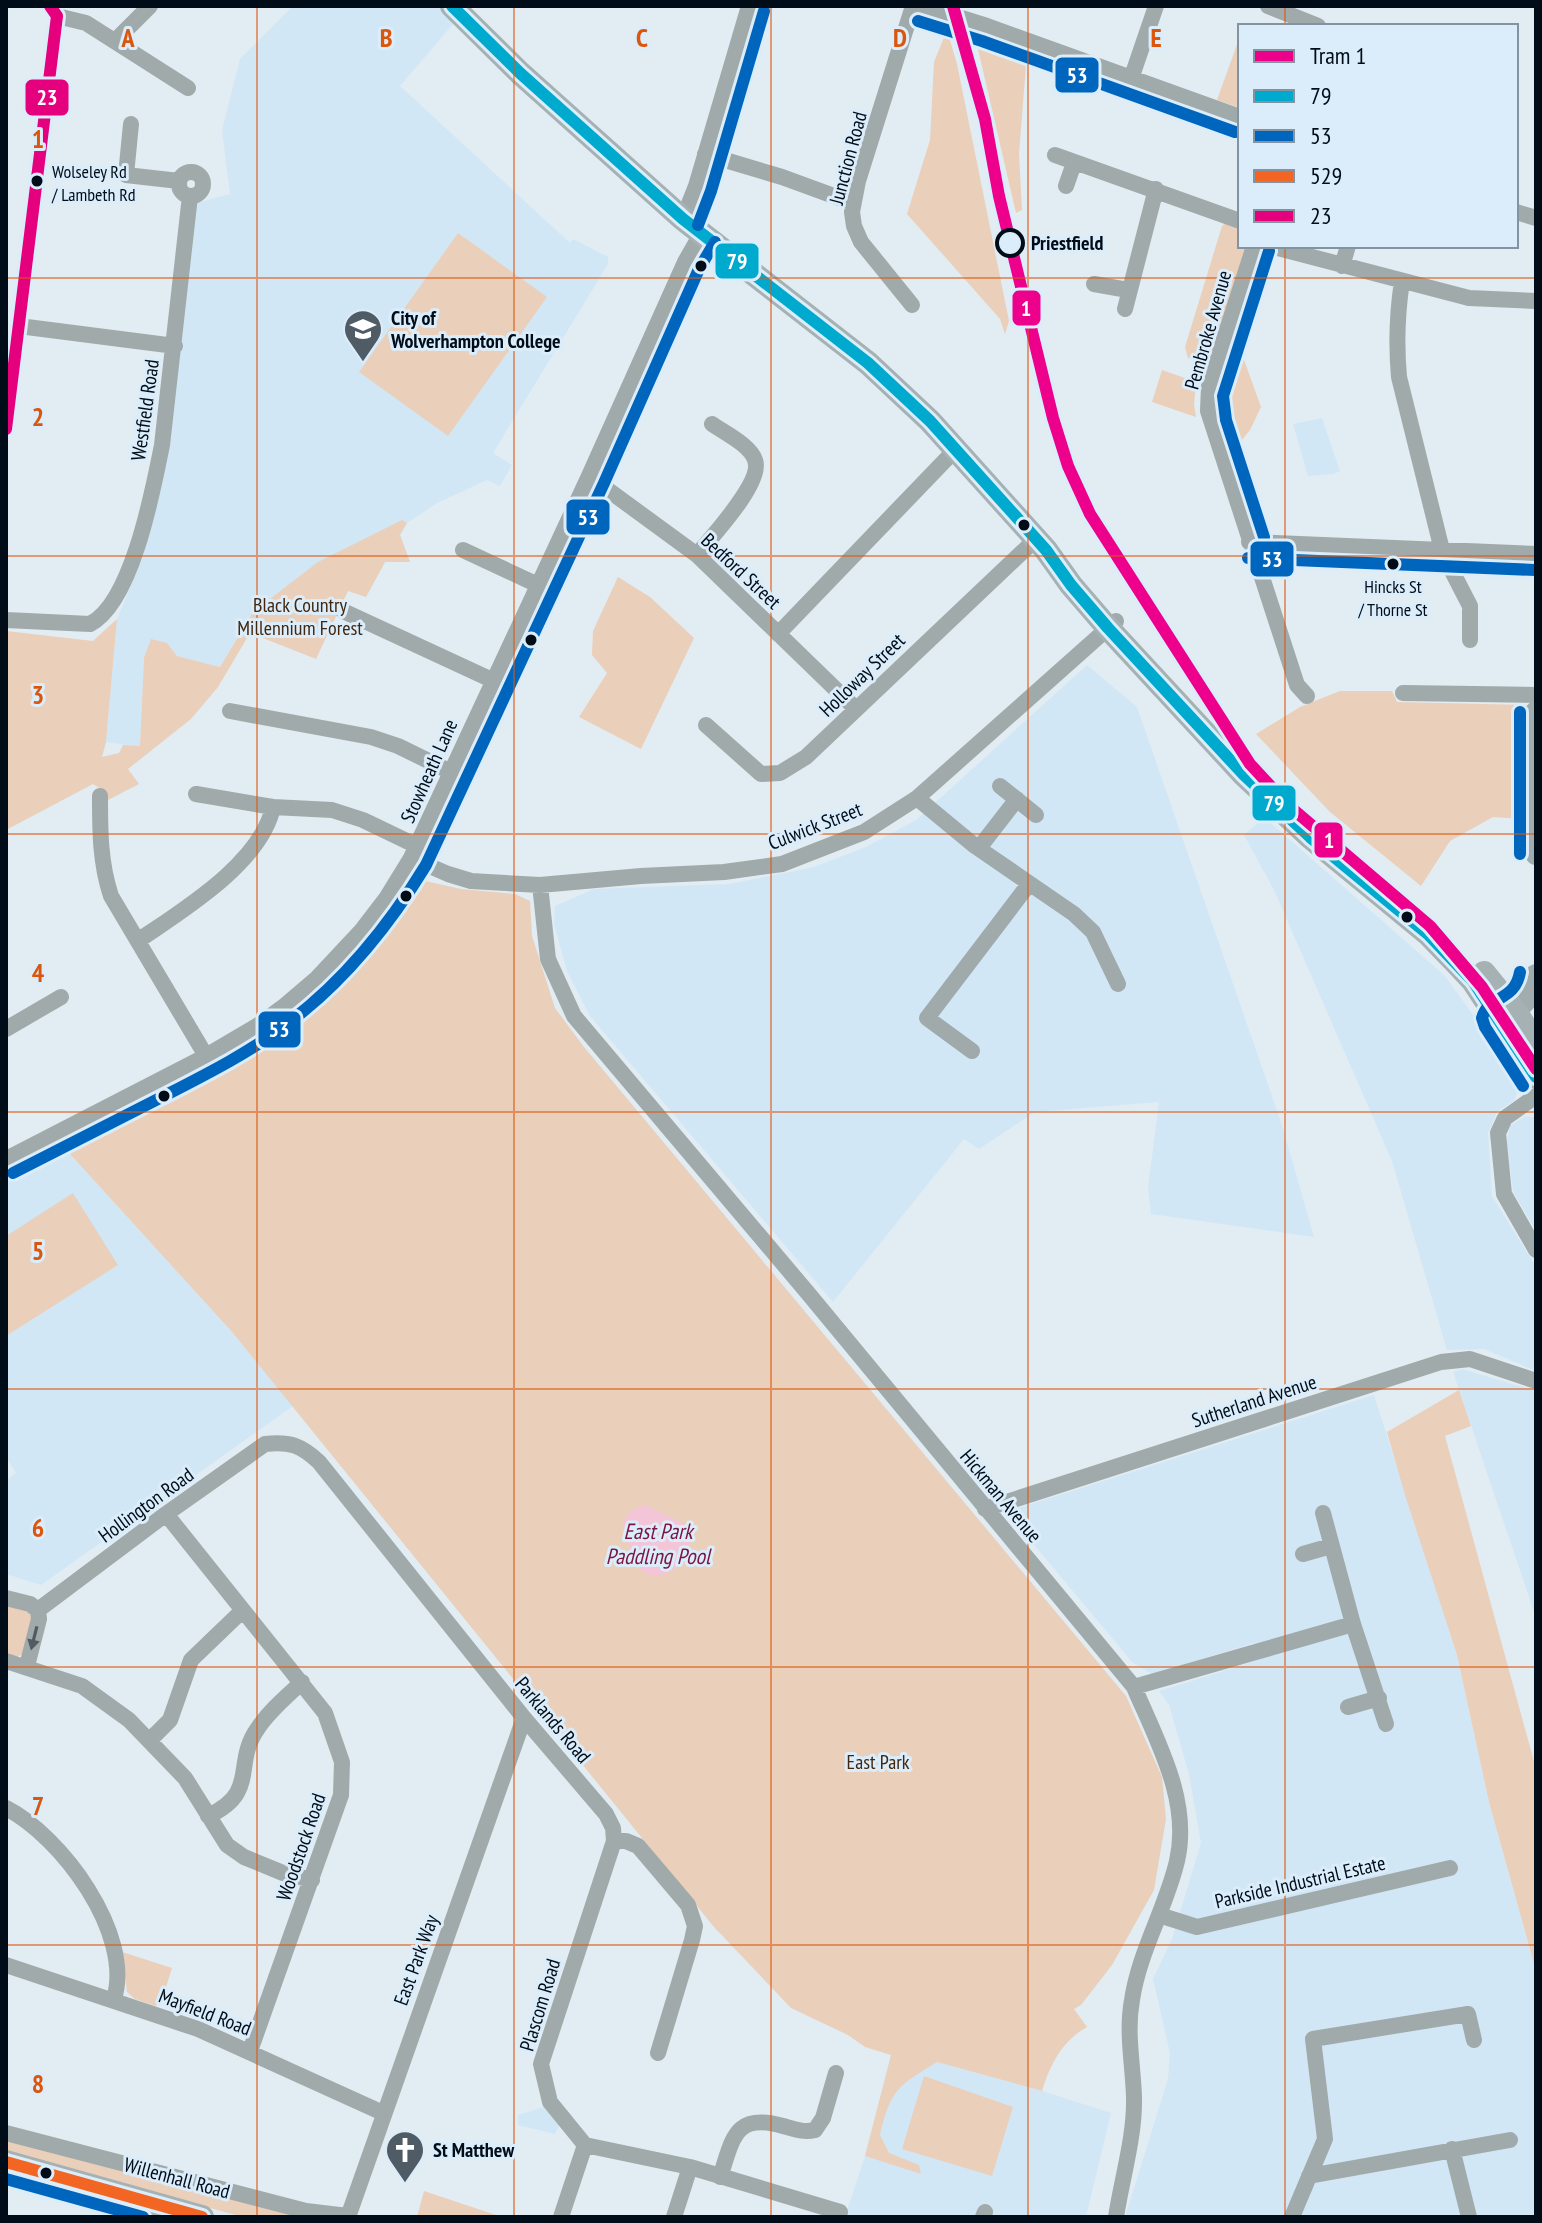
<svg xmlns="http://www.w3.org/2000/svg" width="1542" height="2223" font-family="'PT Sans Narrow',sans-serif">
<rect width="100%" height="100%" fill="#e2ecf3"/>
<path fill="#d2e7f6" d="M293,6h147l14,17 -54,63 170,157 3,-4 35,18v7l-115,189 19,12 -12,21 -13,-6 -50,23 -30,20 -7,12 10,27h-25l-19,35 -18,-7 -6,12 -89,10 -33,55 -43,-11 -10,-13 -23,15 -4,89 -34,-5 11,-123 26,-63 22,-95 32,-258 33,-9 -8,-64 18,-71z
M1322,418l18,53 -7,3 -25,2 -15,-52z
M1087,665l50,42 145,418 32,112 -163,-23 -3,-26 11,-86 -124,10 -56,37 -15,-10 -131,163 -243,-286 -23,-45 -13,-47 1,-18 39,-17 135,-5 85,-17 52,-20 50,-27z
M1264,817l181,159 75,104 -5,20 -18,12 -9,21 4,63 44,71v104l-52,-22 -37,1 -55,-189 -118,-271 -30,-55z
M1525,1116l11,2v113l-23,-39 -6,-52 3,-14z
M60,1143l173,190 60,73 -252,179 -35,-11v-93l10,-8 -10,-16v-279z
M1462,1369l74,22v227l-83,-246z
M1374,1395l83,260 32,147 47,170v245h-411l43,-138 2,-26 -17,-74 19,-40 29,-96 -12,-69 -20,-69 -10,-14 103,-32 -8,-16 -102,31 -20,-12 -111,-133 -9,-19z
M891,2055l46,7 105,29 69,22 -25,104h-241l20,-61z
M544,2107l15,19 -4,8 -37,-9v-10z"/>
<path fill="#eacfba" d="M947,30l10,34 52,257 -4,13 -5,-15 -93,-105 23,-74 4,-78z
M974,32l53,21 -8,101 3,56 -6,3z
M1240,36v72l-23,-8z
M1226,223l14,6v17h9l-37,117 -8,2 -16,-7 -3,-11 37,-121z
M458,233l89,64 -99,139 -89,-64z
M1234,344l5,2 22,61 -11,23 -17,21 -15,-38 -1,-16z
M1162,370l34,12 -2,23 2,12 -44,-15z
M402,520l5,3 -7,12 10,27h-25l-19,35 -18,-6 -32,68 -66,-26 -32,54 -27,32 -63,50 11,15 -33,17v-9l-13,-8 -87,46v-199l87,10 24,-22 -11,123 -4,15 17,-4 4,-8 17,1 4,-88 7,-19 16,4 10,13 43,11 33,-55 65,-50z
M618,577l32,20 44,41 -53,111 -62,-32 28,-44 -15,-18 1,-24z
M1340,691h52l5,11 130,3 -3,114 -31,-2 -43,24 -29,45 -91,-74 -74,-78 44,-27z
M425,881l36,8 54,5 15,7 2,35 23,72 29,39 542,649 36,81 4,42 -12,71 -42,75 -31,40 -7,4 13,18c-25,14 -37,38 -45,64l-105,-29c-39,24 -46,27 -57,73l9,18 30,12 2,9 -56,-18 26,-101 -26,-8 -17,-12 -57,-27 -77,-81 -481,-594 -173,-190 168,-87 120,-85 66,-87z
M73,1193l45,72 -112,71v-100z
M1459,1390l12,36 -26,10 91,333v202l-47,-169 -32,-147 -52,-160 -18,-63z
M6,1603l23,9 4,7 -8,34 -8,4 -11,-1z
M122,1952l50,16 -11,35 -6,3 -20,-7 -8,-7z
M924,2076l89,31 -21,69 -90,-27z
M6,2140l295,77h-58l-237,-65z
M424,2191l78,26h-85z"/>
<path fill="#f4c5d6" d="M645,1505l36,17 9,10c5,23 -24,57 -48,39 -11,-8 -12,-28 -18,-40 -3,-14 8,-23 21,-26z"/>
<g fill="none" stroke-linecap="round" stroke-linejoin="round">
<path stroke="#a1aaaa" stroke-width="16" d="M50,6l7,10 29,7 102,65
M923,6l64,20 253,91
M1268,6l50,20
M116,40l34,-34
M1131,79l25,-73
M131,124l-5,51 53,6
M705,154l77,23 71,26
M1055,155l185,66
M179 184a12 12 0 1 1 24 0a12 12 0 1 1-24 0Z
M1066,186l8,-23
M1516,212l20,6
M683,219l13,-33 53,-180
M1254,246l-45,140 -1,25 89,274 10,11
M1270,246l199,52 67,3
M1342,266l6,-20
M1402,281c-5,33 -6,63 -3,96l43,173
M1094,284l34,6
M912,305l-51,-63 -7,-16 -2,-14 6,-31 55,-175
M1125,309l31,-120
M19,326l156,20
M6,429l51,-413
M589,476l108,79 158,153
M1249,542l287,12
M463,550l75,35
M1453,551v22l17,33v34
M697,555c14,-18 67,-73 58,-95 -5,-15 -30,-27 -43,-36
M343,611l149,69
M6,620l84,4c42,-21 63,-134 72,-179l28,-249
M778,634l178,-185
M1403,693l133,2
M230,711l141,26 27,9 51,25
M706,725l55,49 19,-1 26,-16 230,-218
M1000,786l36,29
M196,794l77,13 59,3 31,10 54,26
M100,796c0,35 0,67 11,100l95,160
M917,798l58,48 99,68 19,18 25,52
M979,848l38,-49
M411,858l37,16 23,7 69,4 101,-9 83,-4 58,-8 82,-32 53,-34 199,-177
M540,885l8,74 26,57 233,276 327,395c23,54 57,114 43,174 -11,47 -38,91 -45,139 -6,33 1,64 2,97 1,39 -12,81 -18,120
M139,940c44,-30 122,-77 134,-133
M6,1029l55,-32
M972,1051l-45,-33 102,-134
M1536,1096l-31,22 -7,15 6,61 32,56
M6,1159l200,-103 51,-30 26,-19 34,-29 44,-47 26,-34 24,-39 178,-382 96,-214 16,-28
M985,1509l456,-147 29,-3 66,22
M1323,1513l30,111 33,100
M166,1514l159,199 17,49 -1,33 -91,256
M1303,1554l28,-8
M6,1598l24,6 8,6
M38,1610l128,-96 99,-70c24,-3 36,1 54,18l205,256 82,96 7,14 1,13h12l12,5 50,59 7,21 -3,14 -34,113
M6,1661l76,25 47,34 56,58 42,67 17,12 39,16 29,7
M27,1666l12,-47 -1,-9
M1134,1687l219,-63
M1348,1707l31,-9
M150,1740l20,-20 21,-60 51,-49
M6,1808c55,28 128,126 108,191
M208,1816c52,-24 24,-52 50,-88 11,-17 29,-32 44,-46
M1159,1915l38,12 253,-59
M6,1965l192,64 185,84
M6,2133l300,78 42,5
M585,2145l105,22 150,45
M1452,2149l17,68
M1309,2176l201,-36
M720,2177c13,-38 14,-65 63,-51 11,3 21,7 32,4l8,-12 13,-45
M348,2217l176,-499
M561,2217l24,-72 -35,-43 -9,-38 73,-223
M674,2217l16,-50
M983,2217l2,-5
M1292,2217l33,-78 -12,-100 155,-25 6,26"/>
<path stroke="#a1acae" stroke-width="22" d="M1536,712v142
M1499,1018c20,-7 35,-21 37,-43"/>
<path stroke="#a6b1b3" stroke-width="24" d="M452,6l68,67 163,146 185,144 62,58 116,129 25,35 37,43 136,147 66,62 118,97 30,31 15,16 63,96
M1484,973l31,38 21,33
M6,2162l196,55"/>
<defs>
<path id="bus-1" d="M452,6l68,67 163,146 185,144 62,58 116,129 25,35 37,43 136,147 66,62 118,97 45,47 63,96"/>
<path id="bus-2" d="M918,21l64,20 253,91
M698,225l13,-34 53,-180
M1264,537l-38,-117 -3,-24 46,-145
M1248,558l287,12
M1520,712v142
M1520,972c-5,30 -32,23 -38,46l3,9 38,59
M13,1173c49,-25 98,-50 147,-75 45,-23 91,-46 131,-77 55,-42 99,-97 135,-156l178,-382 95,-214 16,-27
M6,2179l137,38"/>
<path id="bus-3" d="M6,2162l196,55"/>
<path id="bus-4" d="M6,429l51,-413 -7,-10"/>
</defs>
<use href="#bus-1" stroke="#dbedfa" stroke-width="18"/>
<use href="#bus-2" stroke="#dbedfa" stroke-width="18"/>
<use href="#bus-3" stroke="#dbedfa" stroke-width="18"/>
<use href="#bus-4" stroke="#dbedfa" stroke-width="18"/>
<use href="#bus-1" stroke="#00a9ce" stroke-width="12"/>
<use href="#bus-2" stroke="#0065bd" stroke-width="12"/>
<use href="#bus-3" stroke="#f26522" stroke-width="12"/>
<use href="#bus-4" stroke="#e5007d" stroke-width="12"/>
<defs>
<path id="tram-1" d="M953,6l32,113 14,77 54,222 15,48 22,48 160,250 38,41 142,121 52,61 54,82"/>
</defs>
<use href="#tram-1" stroke="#dbedfa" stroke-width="18"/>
<use href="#tram-1" stroke="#ec008c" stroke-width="12"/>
</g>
<defs><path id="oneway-solid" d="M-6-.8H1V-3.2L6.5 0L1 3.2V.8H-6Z" transform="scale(2)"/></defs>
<use fill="#505c61" href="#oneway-solid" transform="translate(34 1638) rotate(104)"/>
<path fill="none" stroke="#dc550d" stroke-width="2" stroke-opacity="0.55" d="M257,6v2211M514,6v2211M771,6v2211M1028,6v2211M1285,6v20M1285,246v1971M6,278h1530M6,556h1530M6,834h1530M6,1112h1530M6,1389h1530M6,1667h1530M6,1945h1530"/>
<defs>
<symbol id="university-pin" viewBox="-11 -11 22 30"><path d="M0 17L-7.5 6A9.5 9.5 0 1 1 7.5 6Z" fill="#4f5b65" stroke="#dbedfa"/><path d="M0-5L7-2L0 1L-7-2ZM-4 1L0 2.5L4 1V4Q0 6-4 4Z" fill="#fff"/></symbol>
<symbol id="church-pin" viewBox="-11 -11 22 30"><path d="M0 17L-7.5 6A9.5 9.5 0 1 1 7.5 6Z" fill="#4f5b65" stroke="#dbedfa"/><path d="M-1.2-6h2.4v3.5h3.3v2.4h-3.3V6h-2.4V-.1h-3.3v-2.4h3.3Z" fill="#fff"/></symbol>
</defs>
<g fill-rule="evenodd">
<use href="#university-pin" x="341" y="307" width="44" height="60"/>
<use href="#church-pin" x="383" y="2128" width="44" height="60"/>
</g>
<g fill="#000d18" stroke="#dbedfa" stroke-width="3">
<circle cx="37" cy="181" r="7"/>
<circle cx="701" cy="266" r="7"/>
<circle cx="1024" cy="525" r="7"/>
<circle cx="1393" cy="564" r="7"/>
<circle cx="531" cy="640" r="7"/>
<circle cx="406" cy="896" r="7"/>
<circle cx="1407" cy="917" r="7"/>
<circle cx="164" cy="1096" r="7"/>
<circle cx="46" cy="2173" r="7"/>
</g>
<circle fill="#dbedfa" stroke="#000d18" stroke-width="4" cx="1010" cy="243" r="13"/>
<g text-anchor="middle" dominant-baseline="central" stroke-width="6" stroke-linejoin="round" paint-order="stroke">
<g font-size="18" fill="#000d18" stroke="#dbedfa" text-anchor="start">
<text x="52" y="171">Wolseley Rd<tspan x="52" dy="23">/ Lambeth Rd</tspan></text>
<text x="1393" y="586" text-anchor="middle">Hincks St<tspan x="1393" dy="23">/ Thorne St</tspan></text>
</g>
<g font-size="20" fill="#000d18" stroke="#dbedfa">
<text transform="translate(848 158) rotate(-75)">Junction Road</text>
<text transform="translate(1208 330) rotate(-74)">Pembroke Avenue</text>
<text transform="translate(145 410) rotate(-82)">Westfield Road</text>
<text transform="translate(741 571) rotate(43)">Bedford Street</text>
<text transform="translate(862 675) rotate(-44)">Holloway Street</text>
<text transform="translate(429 771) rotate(-66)">Stowheath Lane</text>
<text transform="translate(815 826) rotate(-21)">Culwick Street</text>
<text transform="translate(1254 1401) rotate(-18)">Sutherland Avenue</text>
<text transform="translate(1001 1496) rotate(50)">Hickman Avenue</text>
<text transform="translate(146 1505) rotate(-36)">Hollington Road</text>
<text transform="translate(553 1720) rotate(50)">Parklands Road</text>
<text transform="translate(301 1847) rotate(-71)">Woodstock Road</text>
<text transform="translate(1300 1882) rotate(-13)">Parkside Industrial Estate</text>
<text transform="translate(416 1960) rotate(-70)">East Park Way</text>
<text transform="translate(540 2005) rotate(-73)">Plascom Road</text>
<text transform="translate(205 2012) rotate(21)">Mayfield Road</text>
<text transform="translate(177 2178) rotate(15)">Willenhall Road</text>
</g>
<g font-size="20" font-weight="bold" fill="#000d18" stroke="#dbedfa" text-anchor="start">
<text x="1031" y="243">Priestfield</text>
</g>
<g font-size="20" font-weight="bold" fill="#000d18" stroke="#dbedfa" text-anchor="start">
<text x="391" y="318">City of<tspan x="391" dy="23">Wolverhampton College</tspan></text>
<text x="433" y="2150">St Matthew</text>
</g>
<g font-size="20" fill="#42260d" stroke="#dbedfa">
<text x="300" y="605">Black Country<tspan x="300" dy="23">Millennium Forest</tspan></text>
<text x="878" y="1762">East Park</text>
</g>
<g font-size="22" font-style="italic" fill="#7b1643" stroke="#dbedfa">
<text x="658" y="1531">East Park<tspan x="658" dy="25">Paddling Pool</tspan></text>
</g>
</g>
<g font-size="26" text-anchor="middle" font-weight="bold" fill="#dc550d" stroke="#dbedfa" stroke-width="6" stroke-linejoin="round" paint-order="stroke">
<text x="128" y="47">A</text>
<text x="386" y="47">B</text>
<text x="642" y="47">C</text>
<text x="900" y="47">D</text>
<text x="1156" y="47">E</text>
<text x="38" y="148">1</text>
<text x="38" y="426">2</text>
<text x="38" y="704">3</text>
<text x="38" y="982">4</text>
<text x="38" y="1260">5</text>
<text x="38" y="1537">6</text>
<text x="38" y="1815">7</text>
<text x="38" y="2093">8</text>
</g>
<g stroke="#dbedfa" stroke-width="3">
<rect x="1054" y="56" width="46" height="38" rx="8" fill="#0065bd"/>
<rect x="24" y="78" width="46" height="39" rx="8" fill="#e5007d"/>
<rect x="714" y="242" width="46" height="38" rx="8" fill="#00a9ce"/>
<rect x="1011" y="289" width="31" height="38" rx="8" fill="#ec008c"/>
<rect x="565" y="498" width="46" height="38" rx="8" fill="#0065bd"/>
<rect x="1249" y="540" width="46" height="38" rx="8" fill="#0065bd"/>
<rect x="1251" y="784" width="46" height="38" rx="8" fill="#00a9ce"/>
<rect x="1313" y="821" width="31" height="38" rx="8" fill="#ec008c"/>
<rect x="257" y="1010" width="45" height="39" rx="8" fill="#0065bd"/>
</g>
<g font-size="22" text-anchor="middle" font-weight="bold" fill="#fff">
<text x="1077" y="83">53</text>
<text x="47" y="105">23</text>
<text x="737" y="269">79</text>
<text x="1026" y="316">1</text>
<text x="588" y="525">53</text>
<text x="1272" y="567">53</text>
<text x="1274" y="811">79</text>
<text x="1329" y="848">1</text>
<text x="279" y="1037">53</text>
</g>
<rect width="1542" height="2223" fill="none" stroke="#000d18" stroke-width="16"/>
<rect x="1238" y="24" width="280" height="224" fill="#dbedfa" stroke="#8393a0" stroke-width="2"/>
<rect x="1254" y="50" width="40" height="12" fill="#ec008c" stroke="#8393a0" stroke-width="2"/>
<text x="1310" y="64" font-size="24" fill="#000d18">Tram 1</text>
<rect x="1254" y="90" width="40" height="12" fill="#00a9ce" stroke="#8393a0" stroke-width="2"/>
<text x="1310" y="104" font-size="24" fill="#000d18">79</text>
<rect x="1254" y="130" width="40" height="12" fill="#0065bd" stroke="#8393a0" stroke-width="2"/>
<text x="1310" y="144" font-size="24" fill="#000d18">53</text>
<rect x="1254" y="170" width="40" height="12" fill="#f26522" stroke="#8393a0" stroke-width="2"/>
<text x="1310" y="184" font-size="24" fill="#000d18">529</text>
<rect x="1254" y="210" width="40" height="12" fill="#e5007d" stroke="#8393a0" stroke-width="2"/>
<text x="1310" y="224" font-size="24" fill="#000d18">23</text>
</svg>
